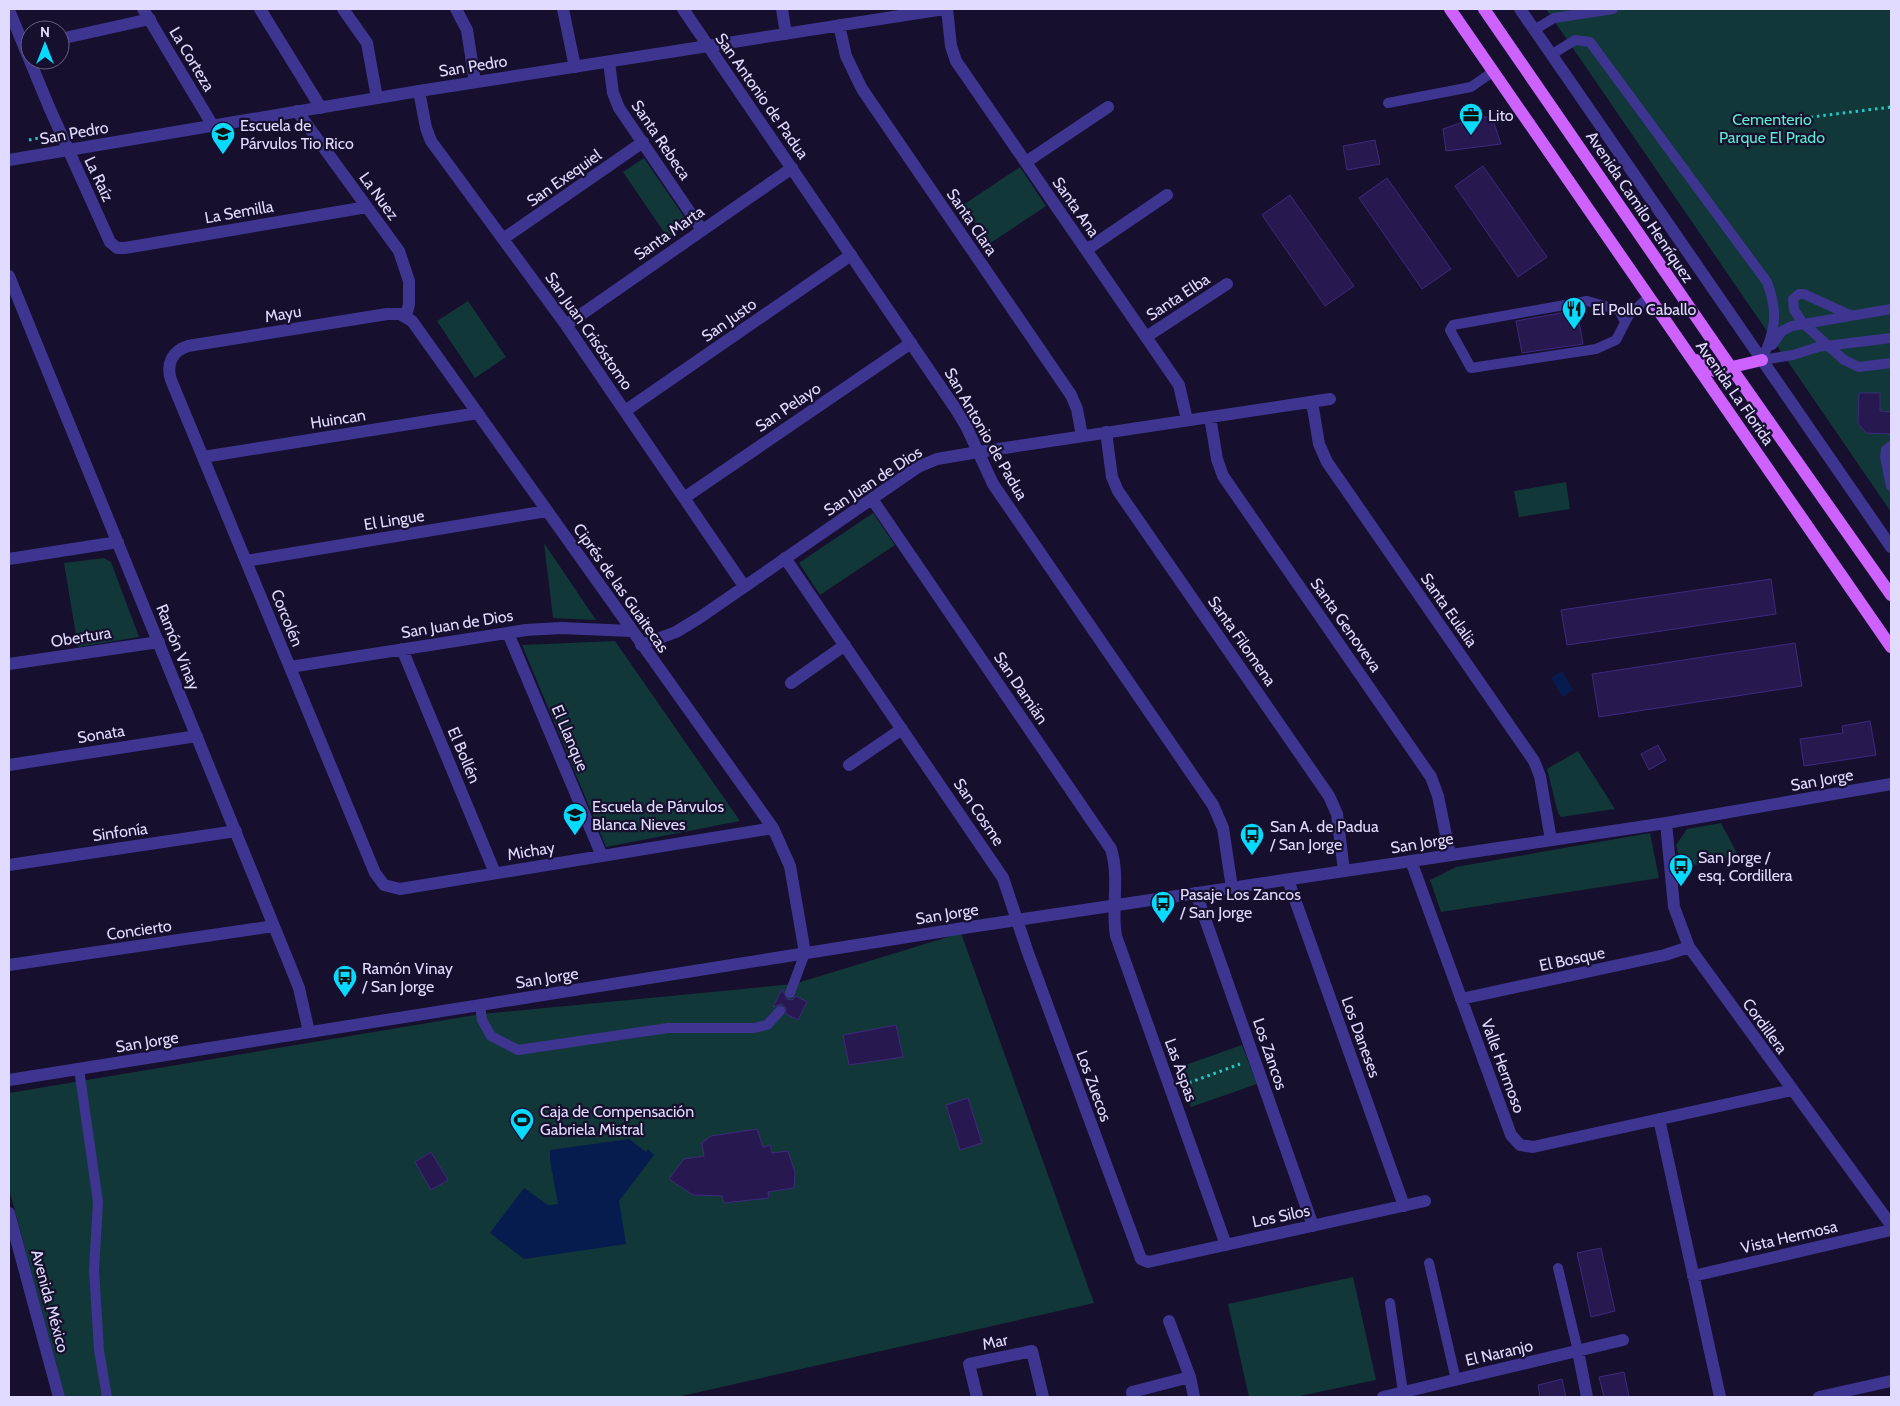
<svg xmlns="http://www.w3.org/2000/svg" width="1900" height="1406" font-family="Cabin,sans-serif">
<rect width="100%" height="100%" fill="#160f2d"/>
<path fill="#113738" d="M1546,9h345v503z
M644,158l45,66 -21,14 -45,-66z
M1020,167l26,39 -57,38 -26,-39z
M468,301l38,56 -31,21 -38,-57z
M1566,482l4,27 -51,8 -5,-26z
M873,513l22,32 -75,50 -21,-32z
M544,543l52,77 -43,-2z
M104,558l7,4 28,75 -61,10 -14,-84z
M615,641l125,180 -134,26 -84,-202z
M1578,751l37,58 -54,8 -3,-4 -11,-44z
M1721,823l17,32 -56,13 -6,-23 11,-16z
M1650,833l9,45 -218,34 -11,-32 26,-13z
M961,933l133,370 -417,94h-612l-56,-208v-96l472,-79 313,-30z
M1242,1045l15,39 -66,23 -14,-39z
M1353,1277l23,103 -81,17h-46l-21,-93z"/>
<path fill="#061c4f" d="M1562,671l11,19 -10,7 -12,-19z
M629,1139l17,13 2,-3 6,6 -35,46 7,43 -102,15 -34,-26 34,-45 24,17 10,-1 -8,-44v-10z"/>
<path fill="#271950" stroke="#3e297e" d="M1477,117h11l6,6 7,21 -55,7 -3,-22z
M1375,140l5,24 -33,6 -4,-24z
M1483,166l64,91 -29,20 -63,-91z
M1387,178l64,91 -29,20 -63,-91z
M1290,195l64,91 -29,20 -63,-91z
M1577,310l6,34 -61,9 -6,-32z
M1859,393h21v18l11,1v22l-25,-1 -8,-10z
M1771,579l5,35 -209,31 -6,-35z
M1795,643l7,43 -203,31 -7,-43z
M1870,721l6,34 -72,11 -4,-27 43,-6 -1,-7z
M1658,745l8,15 -17,10 -8,-16z
M782,989l5,10 5,1 4,-4 11,6 -9,18 -12,-6v-5l-4,-5 -9,3z
M896,1025l7,32 -54,8 -6,-30z
M968,1098l14,45 -22,7 -14,-45z
M757,1129l6,18 7,-2 2,8 16,-2 7,21 -1,16 -26,4 1,6 -45,5 -2,-7 -29,-1 -24,-16 15,-20 20,-3 -2,-13 9,-7z
M431,1152l17,28 -17,10 -16,-28z
M1601,1248l14,63 -24,6 -14,-64z
M1624,1372l5,25h-25l-5,-20z
M1562,1379l4,18h-26l-2,-12z"/>
<g fill="none" stroke-linecap="round" stroke-linejoin="round">
<path stroke="#24c9c8" stroke-width="3" stroke-dasharray="2.5 4" stroke-linecap="butt" d="M1804,118l87,-11
M76,132l16,-3
M29,140l19,-4
M1183,1085l57,-21"/>
<path stroke="#3e3590" stroke-width="10" d="M1534,30l20,-12 59,-9
M1551,55l24,-15 15,2 177,240c12,32 8,48 -5,78
M1388,103l83,-16 23,-16
M1850,315l-46,-21h-5l-6,5 1,11 9,13 41,37 15,7 32,-4
M1625,322l-6,-12 -32,-9 -134,24 -3,5 21,38 125,-19 20,-9 13,-25 20,-18
M1772,345l10,-14 10,-5 99,-17
M1762,360l31,-5 25,-8 73,-9
M1891,446l-5,4 -1,7 6,29
M790,993l15,-40
M480,1005l2,15 9,16 27,14 150,-22h86l13,-3 13,-14
M79,1069l19,133 -4,68 5,80 8,47
M1429,1263l27,117
M1558,1268l20,83
M1390,1303l13,89"/>
<path stroke="#3e3590" stroke-width="12" d="M143,9l70,117
M260,9l61,99
M343,9l24,34 10,55
M456,9l11,21 8,52
M563,9l12,58
M782,9l4,25
M947,9l4,37 5,15 223,324 8,35
M9,10l40,97 61,135 7,6h8l242,-41
M839,25l7,31 16,33 209,306 6,14 5,27
M60,39l90,-20
M708,46l236,-37
M609,62l4,31 6,15 83,122
M419,91l7,37 5,13 135,184 178,261
M297,111l102,140 10,30v23l-3,12
M1026,162l82,-55
M503,239l140,-97
M1086,250l81,-55
M9,276l282,692 8,20 10,44
M566,325l226,-157
M1146,337l81,-53
M1312,402l7,42 8,18 207,299 6,15 11,64
M625,411l226,-156
M1210,417l7,42 6,17 208,301 7,19 12,59
M1106,432l6,45 6,14 211,305 8,18 7,57
M203,457l275,-44
M684,498l227,-155
M872,499l239,350c9,29 0,58 5,87l110,309
M785,558l218,320 24,72 114,309 7,3 277,-61
M9,559l109,-17
M246,561l301,-50
M508,633l94,223
M641,645l35,-13 23,-14 219,-151 19,-8 41,-7 352,-53
M402,649l93,224
M9,664l150,-22
M290,667l236,-37 35,-2 70,3
M791,683l54,-38
M9,765l188,-29
M849,765l53,-36
M1666,823l8,84 15,40 202,278
M773,828l-373,61 -16,-4 -9,-12 -204,-493c-5,-16 1,-29 17,-34l199,-32h13l12,7 361,507 17,38 15,87
M1411,861l100,274 9,10 13,2 259,-57
M9,865l227,-34
M1288,880l116,326
M1196,893l117,333
M9,965l265,-39
M1461,999l204,-44 24,-8
M1659,1119l61,278
M9,1213l50,184
M1693,1276l198,-46
M1169,1321l21,56 4,20
M1578,1351l9,46
M977,1397l-8,-33 63,-13 11,46
M1133,1397l-1,-5 58,-15
M1383,1397l240,-57
M1819,1397l72,-16"/>
<path stroke="#3e3590" stroke-width="12" d="M683,9l272,399 12,20 26,56 220,321 10,23 9,60
M1520,9l371,538
M9,160l410,-69 289,-45
M9,1080l961,-153 696,-104 225,-39"/>
<path stroke="#cd62ff" stroke-width="12" d="M1450,9l441,638
M1484,9l248,360 159,226
M1696,360l19,11 47,-11"/>
</g>
<defs>
<symbol id="office-pin" viewBox="-11 -11 22 30"><path d="M0 17L-7.5 6A9.5 9.5 0 1 1 7.5 6Z" fill="#07d9ff" stroke="#160f2d"/><path d="M-6-3h4V-5.5h4V-3h4V5H-6ZM-1-4.5V-3h2v-1.5ZM-6 0V1H6V0Z" fill="#111"/></symbol>
<symbol id="school-pin" viewBox="-11 -11 22 30"><path d="M0 17L-7.5 6A9.5 9.5 0 1 1 7.5 6Z" fill="#07d9ff" stroke="#160f2d"/><path d="M0-5L7-2L0 1L-7-2ZM-4 1L0 2.5L4 1V4Q0 6-4 4Z" fill="#111"/></symbol>
<symbol id="restaurant-pin" viewBox="-11 -11 22 30"><path d="M0 17L-7.5 6A9.5 9.5 0 1 1 7.5 6Z" fill="#07d9ff" stroke="#160f2d"/><path d="M-5-6h1v4h1v-4h1v4h1v-4h1v5L-1.5 .5V6h-2V.5L-5-1ZM5-6V6H3V1.5H1.5Q1.5-4 5-6Z" fill="#111"/></symbol>
<symbol id="bus-pin" viewBox="-11 -11 22 30"><path d="M0 17L-7.5 6A9.5 9.5 0 1 1 7.5 6Z" fill="#07d9ff" stroke="#160f2d"/><path d="M-5-6H5V4H4V6H2V4H-2V6H-4V4H-5ZM-3.5-4V0h7V-4ZM-3.5 1.2v1.5H-2V1.2ZM2 1.2v1.5H3.5V1.2Z" fill="#111"/></symbol>
<symbol id="stadium-pin" viewBox="-11 -11 22 30"><path d="M0 17L-7.5 6A9.5 9.5 0 1 1 7.5 6Z" fill="#07d9ff" stroke="#160f2d"/><path d="M0-5a6.5 5 0 1 0 0 10a6.5 5 0 1 0 0-10ZM-3.5-1.8h7v3.6h-7Z" fill="#111"/></symbol>
</defs>
<g fill-rule="evenodd">
<use href="#office-pin" x="1457" y="101" width="28" height="38"/>
<use href="#school-pin" x="209" y="120" width="28" height="38"/>
<use href="#restaurant-pin" x="1560" y="295" width="28" height="38"/>
<use href="#school-pin" x="561" y="801" width="28" height="38"/>
<use href="#bus-pin" x="1238" y="821" width="28" height="38"/>
<use href="#bus-pin" x="1667" y="852" width="28" height="38"/>
<use href="#bus-pin" x="1149" y="889" width="28" height="38"/>
<use href="#bus-pin" x="331" y="963" width="28" height="38"/>
<use href="#stadium-pin" x="508" y="1106" width="28" height="38"/>
</g>
<g text-anchor="middle" dominant-baseline="central" stroke-width="4.5" stroke-linejoin="round" paint-order="stroke">
<g font-size="16" fill="#e1dbff" stroke="#160f2d">
<text transform="translate(192 59) rotate(59)">La Corteza</text>
<text transform="translate(473 66) rotate(-9)">San Pedro</text>
<text transform="translate(762 96) rotate(55)">San Antonio de Padua</text>
<text transform="translate(74 133) rotate(-10)">San Pedro</text>
<text transform="translate(661 140) rotate(56)">Santa Rebeca</text>
<text transform="translate(564 178) rotate(-35)">San Exequiel</text>
<text transform="translate(99 179) rotate(65)">La Raíz</text>
<text transform="translate(379 196) rotate(54)">La Nuez</text>
<text transform="translate(1076 207) rotate(55)">Santa Ana</text>
<text transform="translate(1640 207) rotate(56)">Avenida Camilo Henríquez</text>
<text transform="translate(239 212) rotate(-10)">La Semilla</text>
<text transform="translate(972 222) rotate(56)">Santa Clara</text>
<text transform="translate(669 233) rotate(-35)">Santa Marta</text>
<text transform="translate(1178 297) rotate(-33)">Santa Elba</text>
<text transform="translate(283 314) rotate(-9)">Mayu</text>
<text transform="translate(729 320) rotate(-35)">San Justo</text>
<text transform="translate(589 331) rotate(55)">San Juan Crisóstomo</text>
<text transform="translate(1735 393) rotate(55)">Avenida La Florida</text>
<text transform="translate(788 407) rotate(-34)">San Pelayo</text>
<text transform="translate(338 419) rotate(-9)">Huincan</text>
<text transform="translate(986 434) rotate(60)">San Antonio de Padua</text>
<text transform="translate(873 481) rotate(-33)">San Juan de Dios</text>
<text transform="translate(394 520) rotate(-9)">El Lingue</text>
<text transform="translate(621 588) rotate(55)">Ciprés de las Guaitecas</text>
<text transform="translate(1449 610) rotate(55)">Santa Eulalia</text>
<text transform="translate(287 618) rotate(68)">Corcolén</text>
<text transform="translate(457 624) rotate(-9)">San Juan de Dios</text>
<text transform="translate(1346 625) rotate(55)">Santa Genoveva</text>
<text transform="translate(81 637) rotate(-9)">Obertura</text>
<text transform="translate(1242 641) rotate(55)">Santa Filomena</text>
<text transform="translate(178 647) rotate(68)">Ramón Vinay</text>
<text transform="translate(1021 688) rotate(56)">San Damián</text>
<text transform="translate(101 734) rotate(-9)">Sonata</text>
<text transform="translate(570 738) rotate(67)">El Llanque</text>
<text transform="translate(464 755) rotate(67)">El Bollén</text>
<text transform="translate(1822 780) rotate(-10)">San Jorge</text>
<text transform="translate(979 812) rotate(56)">San Cosme</text>
<text transform="translate(120 832) rotate(-8)">Sinfonía</text>
<text transform="translate(1422 843) rotate(-9)">San Jorge</text>
<text transform="translate(531 851) rotate(-9)">Michay</text>
<text transform="translate(947 914) rotate(-9)">San Jorge</text>
<text transform="translate(139 930) rotate(-8)">Concierto</text>
<text transform="translate(1572 959) rotate(-12)">El Bosque</text>
<text transform="translate(547 978) rotate(-9)">San Jorge</text>
<text transform="translate(1765 1026) rotate(54)">Cordillera</text>
<text transform="translate(1361 1037) rotate(70)">Los Daneses</text>
<text transform="translate(147 1042) rotate(-9)">San Jorge</text>
<text transform="translate(1270 1054) rotate(71)">Los Zancos</text>
<text transform="translate(1503 1066) rotate(70)">Valle Hermoso</text>
<text transform="translate(1181 1070) rotate(70)">Las Aspas</text>
<text transform="translate(1094 1086) rotate(70)">Los Zuecos</text>
<text transform="translate(1281 1216) rotate(-12)">Los Silos</text>
<text transform="translate(1789 1237) rotate(-13)">Vista Hermosa</text>
<text transform="translate(50 1301) rotate(75)">Avenida México</text>
<text transform="translate(995 1342) rotate(-12)">Mar</text>
<text transform="translate(1499 1353) rotate(-13)">El Naranjo</text>
</g>
<g font-size="16" fill="#e1dbff" stroke="#160f2d" text-anchor="start">
<text x="1488" y="115">Lito</text>
<text x="240" y="125">Escuela de<tspan x="240" dy="18">Párvulos Tio Rico</tspan></text>
<text x="1592" y="309">El Pollo Caballo</text>
<text x="592" y="806">Escuela de Párvulos<tspan x="592" dy="18">Blanca Nieves</tspan></text>
<text x="1270" y="826">San A. de Padua<tspan x="1270" dy="18">/ San Jorge</tspan></text>
<text x="1698" y="857">San Jorge /<tspan x="1698" dy="18">esq. Cordillera</tspan></text>
<text x="1180" y="894">Pasaje Los Zancos<tspan x="1180" dy="18">/ San Jorge</tspan></text>
<text x="362" y="968">Ramón Vinay<tspan x="362" dy="18">/ San Jorge</tspan></text>
<text x="540" y="1111">Caja de Compensación<tspan x="540" dy="18">Gabriela Mistral</tspan></text>
</g>
<g font-size="16" fill="#5aeccf" stroke="#160f2d">
<text x="1772" y="119">Cementerio<tspan x="1772" dy="18">Parque El Prado</tspan></text>
</g>
</g>
<rect width="1900" height="1406" fill="none" stroke="#e1dbff" stroke-width="20"/>
<g transform="translate(45 45)"><circle r="24" fill="#160f2d" stroke="#676181"/>
<path d="M0-4L9 19L0 12L-9 19Z" fill="#07d9ff"/>
<text y="-8" font-size="14" font-weight="bold" text-anchor="middle" fill="#e1dbff">N</text>
</g>
</svg>
